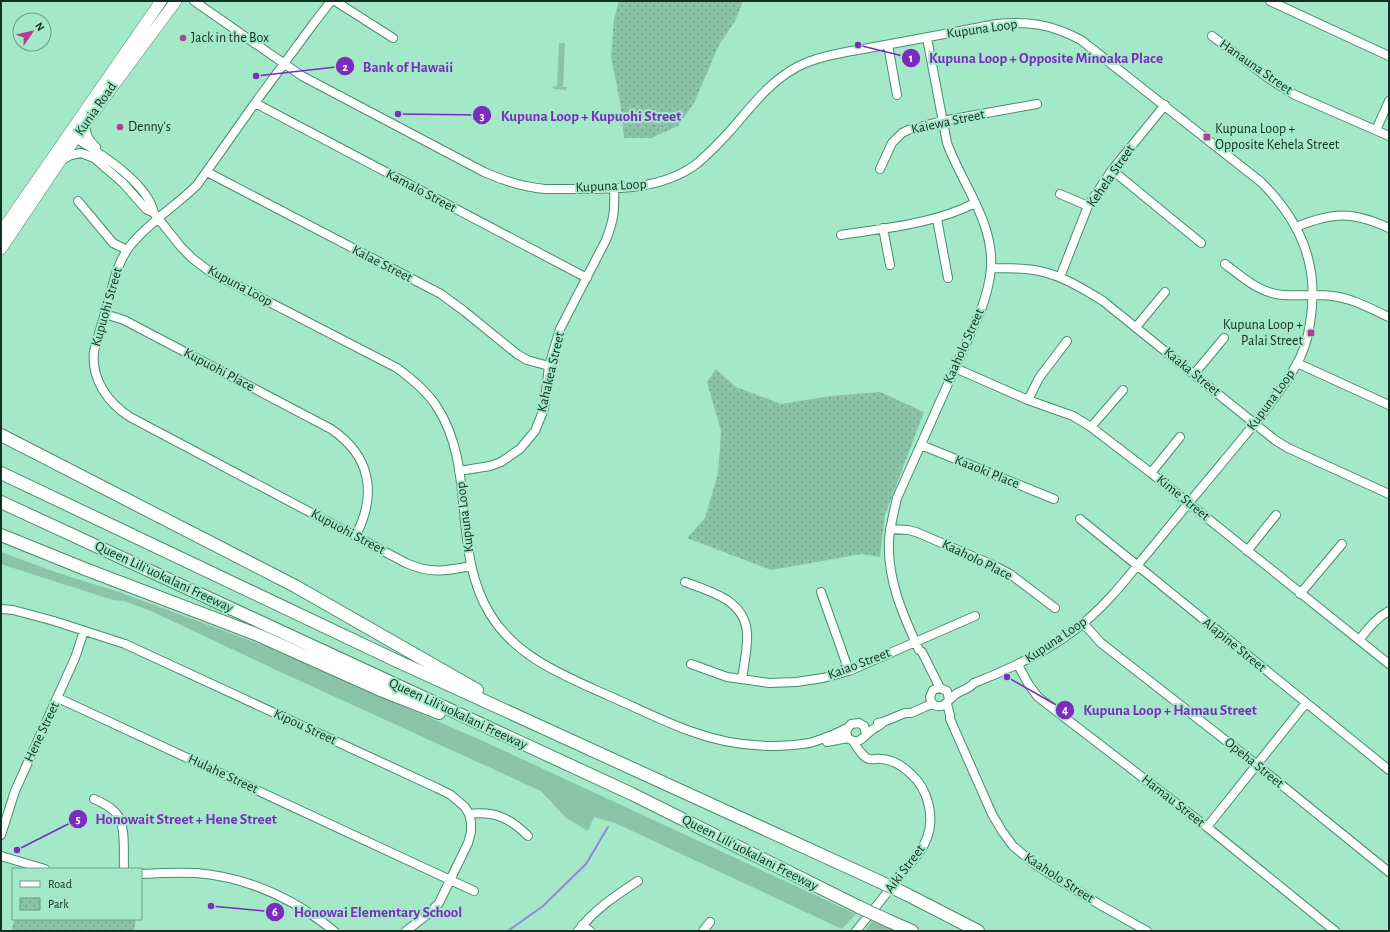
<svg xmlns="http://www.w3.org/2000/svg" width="1390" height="932" font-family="'Alegreya Sans',sans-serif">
<defs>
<pattern id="park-dots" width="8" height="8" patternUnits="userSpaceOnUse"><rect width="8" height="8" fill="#8ac3a7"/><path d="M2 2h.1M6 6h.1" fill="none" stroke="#6f9f88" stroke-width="1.8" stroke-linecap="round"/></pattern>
</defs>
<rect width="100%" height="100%" fill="#a3e9c7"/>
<path fill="#8ac3a7" d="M559,43h6l-2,44h4l-1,3 -12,-1 -2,-2 5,-1z
M1,552l54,20 64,20 146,54 220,96 371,172 -14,15 -227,-106 -21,-6 -6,14 -22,-13 -25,-27 -267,-122 -123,-58 -27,-10 -11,-1 -112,-36z
M873,920l22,11h-30z"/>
<path fill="url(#park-dots)" d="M619,1h124l-8,20 -16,24 -25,58 -16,23 -27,12h-27l-4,-37 -9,-44 3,-38z
M716,369l20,18 45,17 50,-8 49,-4 44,20 -39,103 -5,42 -18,-3 -91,16 -84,-32 18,-20 13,-44 3,-43 -14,-49z
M15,919h121l-2,12h-123z"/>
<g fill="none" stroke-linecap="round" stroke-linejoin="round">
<path stroke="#8b8ad9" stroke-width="2" d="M508,931l35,-25 43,-42 22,-37"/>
<defs>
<path id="minor" d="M194,1l108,75 182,96c20,9 39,15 61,17 49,-1 109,6 150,-24 13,-10 24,-22 35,-34 21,-24 39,-49 67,-64 23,-12 51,-15 77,-20 40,-7 81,-15 122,-23 33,-3 55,0 85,16l180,142c40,40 59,84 49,141 -2,15 -7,31 -15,44 -9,17 -21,31 -32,46 -23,29 -47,57 -70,85 -18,21 -35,43 -53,64 -19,24 -39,48 -64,67 -31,24 -66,40 -102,54 -5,6 -12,7 -18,11 -5,3 -7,7 -12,11 -7,3 -13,0 -14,-8l3,-7 7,-2 7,3 2,8
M331,1l-17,22 -59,80 -58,82c-21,21 -48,37 -67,61 -12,15 -16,35 -21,53 -3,12 -7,24 -10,35 -2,6 -4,12 -5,18 -3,27 14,51 36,65l276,146c24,11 40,8 65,3
M335,1l58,37
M1270,1l119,55
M1212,36l59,44 24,15 94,41
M927,38l20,105c15,41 47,79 44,125 -1,14 -5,28 -10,42l-84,188c-3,14 -7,28 -8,42 -2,40 14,75 30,110l3,2 18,36
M888,45l9,50
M255,103l332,175
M85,124c1,11 3,16 11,23
M1376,130l13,-29
M71,135c26,17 76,46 83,78
M62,160l9,-5 10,-2 13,5 29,25 23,26 8,4 27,34 12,12 16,12 188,97c15,11 30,23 40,39 40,61 14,144 53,207 26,43 73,61 117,81 28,12 55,26 83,36 32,12 69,17 103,14 7,-1 14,-1 20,-3 12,-4 23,-8 34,-14
M880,169l12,-26 10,-10 6,-3 34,-9 95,-17
M1112,170l89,73
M207,172l234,122 23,17 53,43 10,6 22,6
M1060,194l28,12
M78,201l35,42 14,7
M937,219l11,59
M1296,227c37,-15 56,-16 93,1
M883,228l7,37
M841,235c45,-7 93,-11 134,-32
M1225,264c17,13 36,30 58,31 17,1 33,-1 49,1 20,2 39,13 57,21
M991,268c12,0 23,0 35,1 28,2 53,17 77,32l172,139 13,8 101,46
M1060,277l28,-71 24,-36 53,-65
M105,314l19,6 207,109c40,27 46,65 25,106
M1136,327l29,-35
M1297,363l92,42
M955,368l73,32 45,16 18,11 60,46 238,191
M1194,374l30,-36
M1028,400l11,-22 28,-37
M1091,427l32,-37
M921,445l133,54
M459,471l31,-5 11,-4 19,-13 15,-18 9,-22 5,-43 11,-37 46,-89c8,-20 9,-31 8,-52
M1151,473l29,-36
M1080,519l309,251
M890,529l18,1 8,2 77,33 17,9 45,34
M1247,551l29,-36
M685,582c25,9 60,18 62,51 1,14 -3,31 -5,46
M821,592l28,79
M1300,594l42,-50
M1,609l12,1 41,11 71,23 312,144 14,7 14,12 4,7 2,8v10l-3,11 -29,60 -11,11 -22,17
M1083,623l18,20 156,122 132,107
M1359,640c9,-11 17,-22 30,-29
M691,664l36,13 42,6 27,-1 27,-4 26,-7 126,-55
M1018,665l11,20 9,12 169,130 128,104
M58,698l416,193
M947,704l3,11v4l42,95 10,17 11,15 23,19 17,11 49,30 45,25
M878,723l5,-1 22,-9h6l16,-7 6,-2
M866,734l-2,-8 -5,-3 -8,1 -5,7 2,7c11,9 16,-3 24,-8 4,-3 8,-4 11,-8
M853,741c4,6 9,16 16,18 4,1 9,-1 13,0 10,1 21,7 29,15 17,15 24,43 16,64 -5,14 -16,24 -25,35 -15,20 -30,39 -46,58
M827,742l21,-4
M94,799c7,3 15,7 21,13 12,12 8,40 9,57
M469,814c26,-3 41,4 59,22
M1207,827l99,-124
M1,835l14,-44 60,-133 9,-27
M1,856l44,13
M141,874c18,-1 37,-2 55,-1 52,4 98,26 138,58
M582,925l8,6
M578,931c17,-22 37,-35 60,-50
M703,931l7,-9"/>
<path id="major" d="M1,232l160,-231
M1,249l84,-125 91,-123"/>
<path id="highway" d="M1,435l294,151 182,104
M1,473l396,188 477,218
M1,502l631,292 227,113
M1,535l84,34 173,66 125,56 56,22
M906,894l72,37
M889,921l23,10"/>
</defs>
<use href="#minor" stroke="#488c6e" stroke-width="10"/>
<use href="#major" stroke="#488c6e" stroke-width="12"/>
<use href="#highway" stroke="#488c6e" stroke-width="14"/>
<use href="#minor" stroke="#fff" stroke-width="8"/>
<use href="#major" stroke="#fff" stroke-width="11"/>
<use href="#highway" stroke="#fff" stroke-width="12"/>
<defs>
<path id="highway-bridge" d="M874,879l32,15
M859,907l30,14"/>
</defs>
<use href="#highway-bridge" stroke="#488c6e" stroke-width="14" stroke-linecap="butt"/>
<use href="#highway-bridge" stroke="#fff" stroke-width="12"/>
</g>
<g fill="#b63c8f" stroke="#a3e9c7" stroke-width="1.5">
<circle cx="183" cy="38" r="4"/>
<circle cx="120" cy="127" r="4"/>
<rect x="1203" y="133" width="8" height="8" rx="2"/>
<rect x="1307" y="329" width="8" height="8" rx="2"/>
</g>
<g text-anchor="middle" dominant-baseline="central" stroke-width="4" stroke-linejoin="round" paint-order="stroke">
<g font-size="14" fill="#122f23" stroke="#a3e9c7">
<text transform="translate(982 29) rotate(-8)">Kupuna Loop</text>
<text transform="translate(1256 67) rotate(35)">Hanauna Street</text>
<text transform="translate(96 109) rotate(-55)">Kunia Road</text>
<text transform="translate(948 122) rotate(-12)">Kaiewa Street</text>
<text transform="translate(1111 176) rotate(-55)">Kehela Street</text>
<text transform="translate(611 186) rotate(-3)">Kupuna Loop</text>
<text transform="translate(421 191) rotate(28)">Kamalo Street</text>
<text transform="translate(382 264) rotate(27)">Kalae Street</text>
<text transform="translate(240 286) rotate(28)">Kupuna Loop</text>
<text transform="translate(107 307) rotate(-74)">Kupuohi Street</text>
<text transform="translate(964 346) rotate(-66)">Kaaholo Street</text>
<text transform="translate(219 370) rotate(28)">Kupuohi Place</text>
<text transform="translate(551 372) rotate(-77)">Kahakea Street</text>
<text transform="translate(1192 372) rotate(39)">Kaaka Street</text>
<text transform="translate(1271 400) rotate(-54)">Kupuna Loop</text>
<text transform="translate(987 472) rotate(22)">Kaaoki Place</text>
<text transform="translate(1183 498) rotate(39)">Kime Street</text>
<text transform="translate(465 517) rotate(-97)">Kupuna Loop</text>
<text transform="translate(348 532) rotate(28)">Kupuohi Street</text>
<text transform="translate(977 560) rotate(26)">Kaaholo Place</text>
<text transform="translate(164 577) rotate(25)">Queen Liliʻuokalani Freeway</text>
<text transform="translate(1056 640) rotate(-34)">Kupuna Loop</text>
<text transform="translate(1234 645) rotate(39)">Alapine Street</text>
<text transform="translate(859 664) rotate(-21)">Kaiao Street</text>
<text transform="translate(458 714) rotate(25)">Queen Liliʻuokalani Freeway</text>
<text transform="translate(305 727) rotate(25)">Kipou Street</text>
<text transform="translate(42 732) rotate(-65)">Hene Street</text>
<text transform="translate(1254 763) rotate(39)">Opeha Street</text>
<text transform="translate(223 774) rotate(25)">Hulahe Street</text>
<text transform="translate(1173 801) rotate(38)">Hamau Street</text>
<text transform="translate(750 853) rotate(27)">Queen Liliʻuokalani Freeway</text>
<text transform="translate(905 869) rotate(-53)">Aiki Street</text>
<text transform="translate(1059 878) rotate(33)">Kaaholo Street</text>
</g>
<g font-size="14" fill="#122f23" stroke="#a3e9c7" text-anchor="start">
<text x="191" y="38">Jack in the Box</text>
<text x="128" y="127">Denny's</text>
<text x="1215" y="129">Kupuna Loop +<tspan x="1215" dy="16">Opposite Kehela Street</tspan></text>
<text x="1303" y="325" text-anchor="end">Kupuna Loop +<tspan x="1303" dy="16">Palai Street</tspan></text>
</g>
</g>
<path fill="none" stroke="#7b2cbf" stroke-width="1.5" d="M858 45L911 58M256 76L345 66M398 114L482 115M1007 677L1065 710M17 850L78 819M211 906L275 912"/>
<g fill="#7b2cbf" stroke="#a3e9c7" stroke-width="1.5">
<circle cx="858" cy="45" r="4"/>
<circle cx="256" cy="76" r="4"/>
<circle cx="398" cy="114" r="4"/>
<circle cx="1007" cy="677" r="4"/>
<circle cx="17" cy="850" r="4"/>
<circle cx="211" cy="906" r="4"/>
<circle cx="911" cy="58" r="10"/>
<circle cx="345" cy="66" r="10"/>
<circle cx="482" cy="115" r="10"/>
<circle cx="1065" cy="710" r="10"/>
<circle cx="78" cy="819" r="10"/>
<circle cx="275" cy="912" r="10"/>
</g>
<g font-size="12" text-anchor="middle" font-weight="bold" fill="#fff">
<text x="911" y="62">1</text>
<text x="345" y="71">2</text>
<text x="482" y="120">3</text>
<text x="1065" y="714">4</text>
<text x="78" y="823">5</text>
<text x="275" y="916">6</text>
</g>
<g font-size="15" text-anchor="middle" font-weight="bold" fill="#7b2cbf" stroke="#a3e9c7" stroke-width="4" stroke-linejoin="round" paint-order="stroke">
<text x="1046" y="63">Kupuna Loop + Opposite Minoaka Place</text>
<text x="408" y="72">Bank of Hawaii</text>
<text x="591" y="121">Kupuna Loop + Kupuohi Street</text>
<text x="1170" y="715">Kupuna Loop + Hamau Street</text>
<text x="186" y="824">Honowait Street + Hene Street</text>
<text x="378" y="917">Honowai Elementary School</text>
</g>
<rect width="1390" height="932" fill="none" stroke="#122f23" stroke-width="4"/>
<rect x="12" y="868" width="130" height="52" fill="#a3e9c7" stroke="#699f85"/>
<rect x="20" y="881" width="20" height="6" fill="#ffffff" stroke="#699f85"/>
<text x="48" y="888" font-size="12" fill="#122f23">Road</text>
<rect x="20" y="898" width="20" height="12" fill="url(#park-dots)" stroke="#699f85"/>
<text x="48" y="908" font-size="12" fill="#122f23">Park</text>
<g transform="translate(32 32) rotate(56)"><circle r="19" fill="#a3e9c7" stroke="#699f85"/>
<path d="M0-3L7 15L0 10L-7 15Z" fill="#b63c8f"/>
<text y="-6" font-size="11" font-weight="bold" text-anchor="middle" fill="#122f23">N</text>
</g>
</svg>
